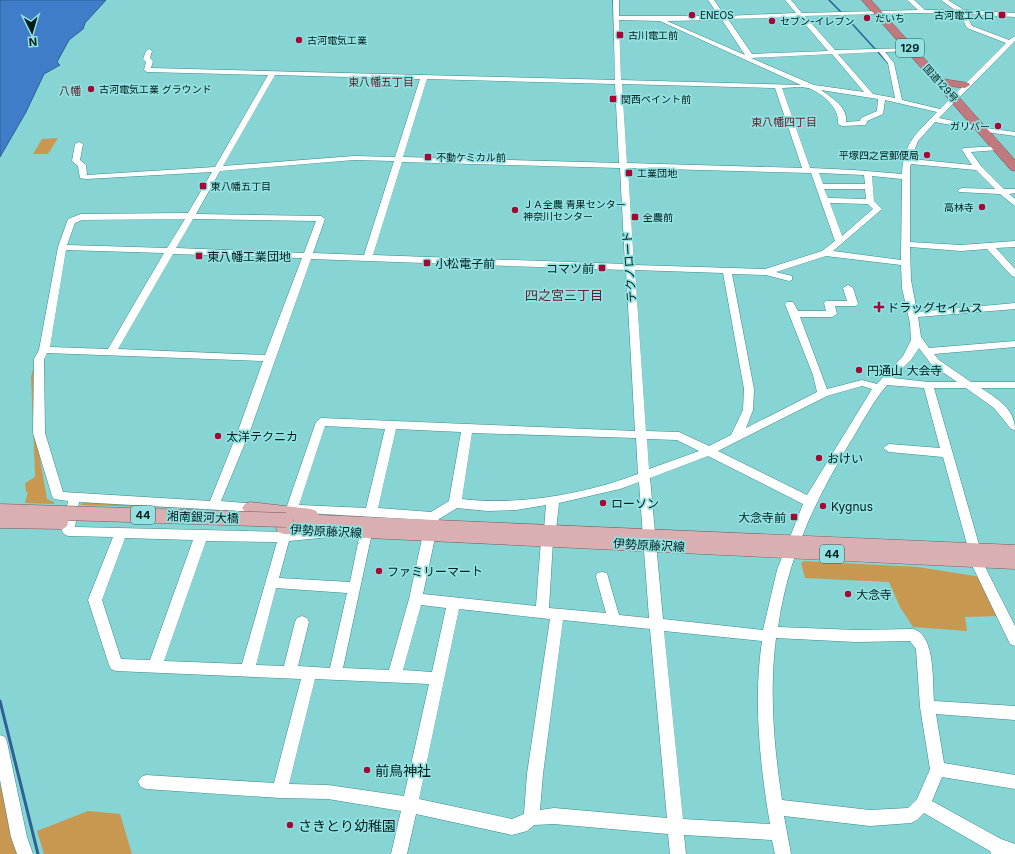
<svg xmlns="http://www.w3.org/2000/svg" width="1015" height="854" font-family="Inter,'Noto Sans JP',sans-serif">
<rect width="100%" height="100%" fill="#86d4d4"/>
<path fill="#c89851" d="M58,138l-10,16h-15l9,-15z
M35,369l2,73 10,57 7,3v2l-29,-1 3,-11h-2l-1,-9 10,-6v-4l-4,-96 2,-7z
M85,502l126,6 -1,1 -130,-4z
M804,561l114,6 63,10 19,39 -35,1 2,14 -54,-4 -13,-20 -11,-25 -84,-4 -4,-15z
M0,783l20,71h-20z
M88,811l32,3 12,40h-88l-7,-23z"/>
<path fill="#3f7dc9" stroke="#2c6096" d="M0,0h106l-21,23 -2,6 -14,11 -12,22 3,3 -16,9 -18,38 -26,45z"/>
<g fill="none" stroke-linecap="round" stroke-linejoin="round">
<path stroke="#2c6096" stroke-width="1.5" d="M829,0l13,13
M845,16l31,34
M878,52l10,11"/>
<path stroke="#2c6096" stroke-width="3" d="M0,701l38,153"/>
<defs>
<path id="minor" d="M613,0h6v16h100l-11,-16h6l11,16 71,-3 -11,-13h6l11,13 116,-3 -11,-10h7l11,10h30l-14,-10h7l16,10 51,3v4l-49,-3 6,12 37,14 6,-4v5l-76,77 44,9v4l-48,-9 -17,19 -7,18 61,6 -10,-15 1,-2 37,-2v4h-3l-26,2 10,14 23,23h11v4l-6,1 6,5v7l-15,-12 -41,-2 -1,-2 4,-2 33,1 -19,-19 -65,-6 -1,3v75l51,3 54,-4v6l-19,1 19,21v8l-3,-1 -25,-27 -26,2 -51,-4 1,33 6,32 98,-9v6l-97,8 3,20 8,11 86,-7v6l-81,7 5,6 32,22h44v6h-34c16,11 34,20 34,42l-4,-1 -17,-21 -28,-20h-32l46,160 -2,3 -4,2 -4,-2 -2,-3 -25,-91 -54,-5 -6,-4 6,-4 51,4 -16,-60 -37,-3c-15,18 -25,38 -38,59 -35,59 -61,113 -71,183l78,3 58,-1c22,8 18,53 20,72l81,5v14l-79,-6 8,49 71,12v14l-73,-12 -10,24 69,38 14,5v10h-24l-1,-3 -66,-38 -7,7 -6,3 -41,3 -86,-10 7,38h-16l-3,-14 -88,-5 2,19h-16l-2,-20 -114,-10 -20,1 -7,6 -15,4 -96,-21 -9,40h-16l10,-43 -73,-12 -48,-1 -134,-9 -5,-2 -3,-5 3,-5 5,-2 128,8 27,-104 -185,-8 -5,-2 -2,-4 -21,-65 25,-63 -45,-1 -4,-2 -2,-3 6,-30 -14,-2 -2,-3 -19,-63 1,-74 5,-9 19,-103 10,-28 13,-5 107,-1 24,-41 -126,7 -6,-1 -2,-12 -6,-5 3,-17 4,-2 4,2 -3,16 6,5 1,10 128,-8 53,-92 -121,-3 -3,-2 2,-8 -3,-3 3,-8 3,-2 3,2 -2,7 3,3 -2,7 464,12zM915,13l45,1 7,14 39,15 -66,66 -38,-9 -8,-37 -9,-11 26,-1 3,-2 -1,-1 -78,2 -30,-34zM799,17l29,34 -76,3 -24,-35zM619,20l41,1 141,64 -180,-5zM722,20l23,35 -78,-34 49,-1zM879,52l9,11 7,35 -22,-4 -35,-40zM832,54l32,38 -50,-7 -63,-27zM275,75l145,4 -25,78 -41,-1 -131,10zM427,79l188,5 4,79 -216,-6zM622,84l153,4 27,80 -175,-5zM782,88c8,0 21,-2 29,1 13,6 29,20 27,35l4,2 24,-1 1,-4 16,-7 2,-14 52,12c-21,22 -33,30 -35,62l-48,-4 -44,-2zM821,90l57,9 -1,12 -16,7 -1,3 -14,1c2,-15 -14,-24 -25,-32zM354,160l40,1 -30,94 -51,-2 12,-34 -4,-3 -125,-2 24,-43zM402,162l218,6 5,96 -252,-9zM628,168l183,5 24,68 -13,10 -57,18 -131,-4zM819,173l45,2 1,9h-42zM872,176l30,3 -1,81 -68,-9 49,-42 -8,-8zM824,189h41l1,10 -38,-1zM830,203l38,1 5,5 -31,27zM185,219l-18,29 -100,-3 8,-22 7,-3zM193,219l123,2 -12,32 -128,-5zM66,250l98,3 -56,96 -58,-2zM173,254l129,4 -37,97 -147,-6zM826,256l75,9 1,23 8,35 1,17 -8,16 -26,28 -15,-4 -35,9 -27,-72h32l5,-3 -2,-8h21l2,-2 -5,-16 -5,-3 -5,3 4,13h-21l-2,2 2,8h-28l-5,-9h-6l-2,2 28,71 4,17 -71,36 7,-18 1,-21 -22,-115 34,1 23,6 3,-1v-4l-16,-4zM311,259l315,11 9,161 -314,-13 -5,4 -30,87 2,3 138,8 -17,79 -20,71 -46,-2 29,-135 -2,-3h-8l-2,3 -10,49 -71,-4 10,-37 41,-4 2,-3 -2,-3 -4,-2 -42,3 -209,-5 4,-25 178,10 4,-1 2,-3 -2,-3 -4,-1 -36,-3 29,-70zM635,270l88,3 21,116 -1,21 -12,25 -22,11 -30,-14 -33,-1zM919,348l12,16 26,18h-29l-35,-4 18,-18zM47,353l216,8 -25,70 -28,70 -147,-9 -18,-59 -1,-74zM862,386l10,3 -65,106 -89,-44 109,-55zM325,426l60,3 -19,79 -67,-3zM396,429l65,3 -12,69 -18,11 -53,-4zM472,433l164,5 2,36c-53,20 -120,32 -176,25zM647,439l30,1 22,11 -50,18zM708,456l95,48 -26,66 -14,60 -100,-11 -13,-141zM639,482l10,136 -30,-3 -11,-38 -1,-4 -5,-1 -5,1 -1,4 10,36 -57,-5 4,-67 -2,-3 -4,-2 -4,2 -2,3 -5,65 -113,-12 16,-75 18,-11 31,3 28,-1 30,-5 -2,25 2,3h8l2,-3 3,-27 61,-14zM125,538l68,2 -43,120 -29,-1 -19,-59zM206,541l71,1 -35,122 -78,-3zM276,588l71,5 -17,75 -32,-2 11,-44 -2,-4 -5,-2 -5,2 -2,4 -11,44 -28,-1zM421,605l25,3 -14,64 -29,-2zM459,609l91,10 -23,155 -3,40 -12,5 -93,-20zM563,620l87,9 17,189 -113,-10 -14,2 3,-36zM664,631l98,10c-9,60 -2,124 8,183l-87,-5zM776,638l80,4 54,-1 6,8 4,58 10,62 -13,30 -9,9 -38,2 -88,-10c-8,-53 -13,-108 -6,-162zM315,679l114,5 -25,112 -76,-11 -39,-1z
M986,128l29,4v4l-29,-4z
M976,556l4,1 35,69v20l-5,-2 -40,-83 2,-4z
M0,735l5,2 2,5 20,95 6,17h-16l-6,-17 -11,-57z"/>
<path id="major" d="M250,502l61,7 5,2 3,4 696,30v24l-731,-35 -6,-2 -2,-4 2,-4 16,-1 -1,-4 -48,-7 -3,-4 3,-4z"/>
<path id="highway" d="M862,0h9l72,79 26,4 1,2 -5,3 -16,-2 66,74v11l-4,-1z"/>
</defs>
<use href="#minor" stroke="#3b8b8b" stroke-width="1"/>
<use href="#major" stroke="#7d595c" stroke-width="1"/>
<use href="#highway" stroke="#7d595c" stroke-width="1"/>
<use href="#minor" fill="#fff" fill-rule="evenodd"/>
<use href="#major" fill="#daafb2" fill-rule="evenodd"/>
<use href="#highway" fill="#c1797e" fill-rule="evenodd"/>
<defs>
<path id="major-bridge" d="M0,511l286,9
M0,521l61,1"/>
</defs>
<use href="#major-bridge" stroke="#7d595c" stroke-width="15" stroke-linecap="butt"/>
<use href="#major-bridge" stroke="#daafb2" stroke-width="14"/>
</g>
<g fill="#a40936" stroke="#93e1e1" stroke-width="1.5">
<circle cx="692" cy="15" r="4"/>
<rect x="998" y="11" width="8" height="8" rx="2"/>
<circle cx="867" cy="18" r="4"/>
<circle cx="772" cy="21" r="4"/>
<rect x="616" y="31" width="8" height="8" rx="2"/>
<circle cx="299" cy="40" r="4"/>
<circle cx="91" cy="89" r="4"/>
<rect x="609" y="95" width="8" height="8" rx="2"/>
<circle cx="998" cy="126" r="4"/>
<circle cx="927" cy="155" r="4"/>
<rect x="424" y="153" width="8" height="8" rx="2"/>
<rect x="625" y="169" width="8" height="8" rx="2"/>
<rect x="199" y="182" width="8" height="8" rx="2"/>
<circle cx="982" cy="207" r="4"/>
<circle cx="515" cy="210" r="4"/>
<rect x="631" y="213" width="8" height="8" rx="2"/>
<rect x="195" y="252" width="8" height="8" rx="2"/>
<rect x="423" y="259" width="8" height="8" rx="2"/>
<rect x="598" y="264" width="8" height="8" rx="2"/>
<path d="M877 301h4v4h4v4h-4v4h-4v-4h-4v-4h4z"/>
<circle cx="859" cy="370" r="4"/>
<circle cx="218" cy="436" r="4"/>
<circle cx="819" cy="458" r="4"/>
<circle cx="603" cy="503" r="4"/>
<circle cx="823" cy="506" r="4"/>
<rect x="790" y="513" width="8" height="8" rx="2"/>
<circle cx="379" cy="571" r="4"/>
<circle cx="848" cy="594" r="4"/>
<circle cx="367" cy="770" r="4"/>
<circle cx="290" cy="825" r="4"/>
</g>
<g text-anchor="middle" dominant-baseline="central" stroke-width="3.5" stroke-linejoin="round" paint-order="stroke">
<g font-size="10" fill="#001e1e" stroke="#93e1e1" text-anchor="start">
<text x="700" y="15">ENEOS</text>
<text x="994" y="15" text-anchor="end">古河電工入口</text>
<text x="875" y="18">だいち</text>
<text x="780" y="21">セブン-イレブン</text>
<text x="628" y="35">古川電工前</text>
<text x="307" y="40">古河電気工業</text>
<text x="99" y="89">古河電気工業 グラウンド</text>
<text x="621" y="99">関西ペイント前</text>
<text x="990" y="126" text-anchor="end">ガリバー</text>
<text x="919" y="155" text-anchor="end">平塚四之宮郵便局</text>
<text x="436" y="157">不動ケミカル前</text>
<text x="637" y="173">工業団地</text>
<text x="211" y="186">東八幡五丁目</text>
<text x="523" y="204">ＪＡ全農 青果センター<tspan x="523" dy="12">神奈川センター</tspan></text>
<text x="974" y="207" text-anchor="end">高林寺</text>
<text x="643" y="217">全農前</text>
</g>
<g font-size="10" fill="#001e1e" stroke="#93e1e1">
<text transform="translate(941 83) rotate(48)">国道129号</text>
</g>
<g fill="#93e1e1" stroke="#2c5858" stroke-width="1">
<rect x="896" y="39" width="28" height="18" rx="3"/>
<rect x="131" y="506" width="24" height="18" rx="3"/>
<rect x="820" y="545" width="24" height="18" rx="3"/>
</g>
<g font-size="11" font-weight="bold" fill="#001e1e">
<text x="910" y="48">129</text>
<text x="143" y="515">44</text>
<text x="832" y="554">44</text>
</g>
<g font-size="11" fill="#651f2a" stroke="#93e1e1">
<text x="381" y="82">東八幡五丁目</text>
<text x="70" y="91">八幡</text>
<text x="784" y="122">東八幡四丁目</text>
</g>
<g font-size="12" fill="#001e1e" stroke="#93e1e1" text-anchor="start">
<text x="207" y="256">東八幡工業団地</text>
<text x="435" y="263">小松電子前</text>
<text x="594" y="268" text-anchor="end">コマツ前</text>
<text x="887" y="307">ドラッグセイムス</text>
<text x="867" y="370">円通山 大会寺</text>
<text x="226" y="436">太洋テクニカ</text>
<text x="827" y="458">おけい</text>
<text x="611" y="503">ローソン</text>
<text x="831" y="506">Kygnus</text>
<text x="786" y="517" text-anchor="end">大念寺前</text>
<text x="387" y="571">ファミリーマート</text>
<text x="856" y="594">大念寺</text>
</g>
<g font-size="12" fill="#001e1e" stroke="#93e1e1">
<text transform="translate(629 267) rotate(-94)">テクノロード</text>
<text transform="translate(203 517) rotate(2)">湘南銀河大橋</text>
<text transform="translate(326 531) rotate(3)">伊勢原藤沢線</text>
<text transform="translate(649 545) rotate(3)">伊勢原藤沢線</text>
</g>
<g font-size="13" fill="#651f2a" stroke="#93e1e1">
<text x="564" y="295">四之宮三丁目</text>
</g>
<g font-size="14" fill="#001e1e" stroke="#93e1e1" text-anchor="start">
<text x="375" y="770">前鳥神社</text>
<text x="298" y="825">さきとり幼稚園</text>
</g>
</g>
<g transform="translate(32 32) rotate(175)" stroke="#93e1e1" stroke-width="3" paint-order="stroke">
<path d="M0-3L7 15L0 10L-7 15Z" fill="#001e1e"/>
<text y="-6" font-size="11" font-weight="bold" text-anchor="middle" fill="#001e1e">N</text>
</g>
</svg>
